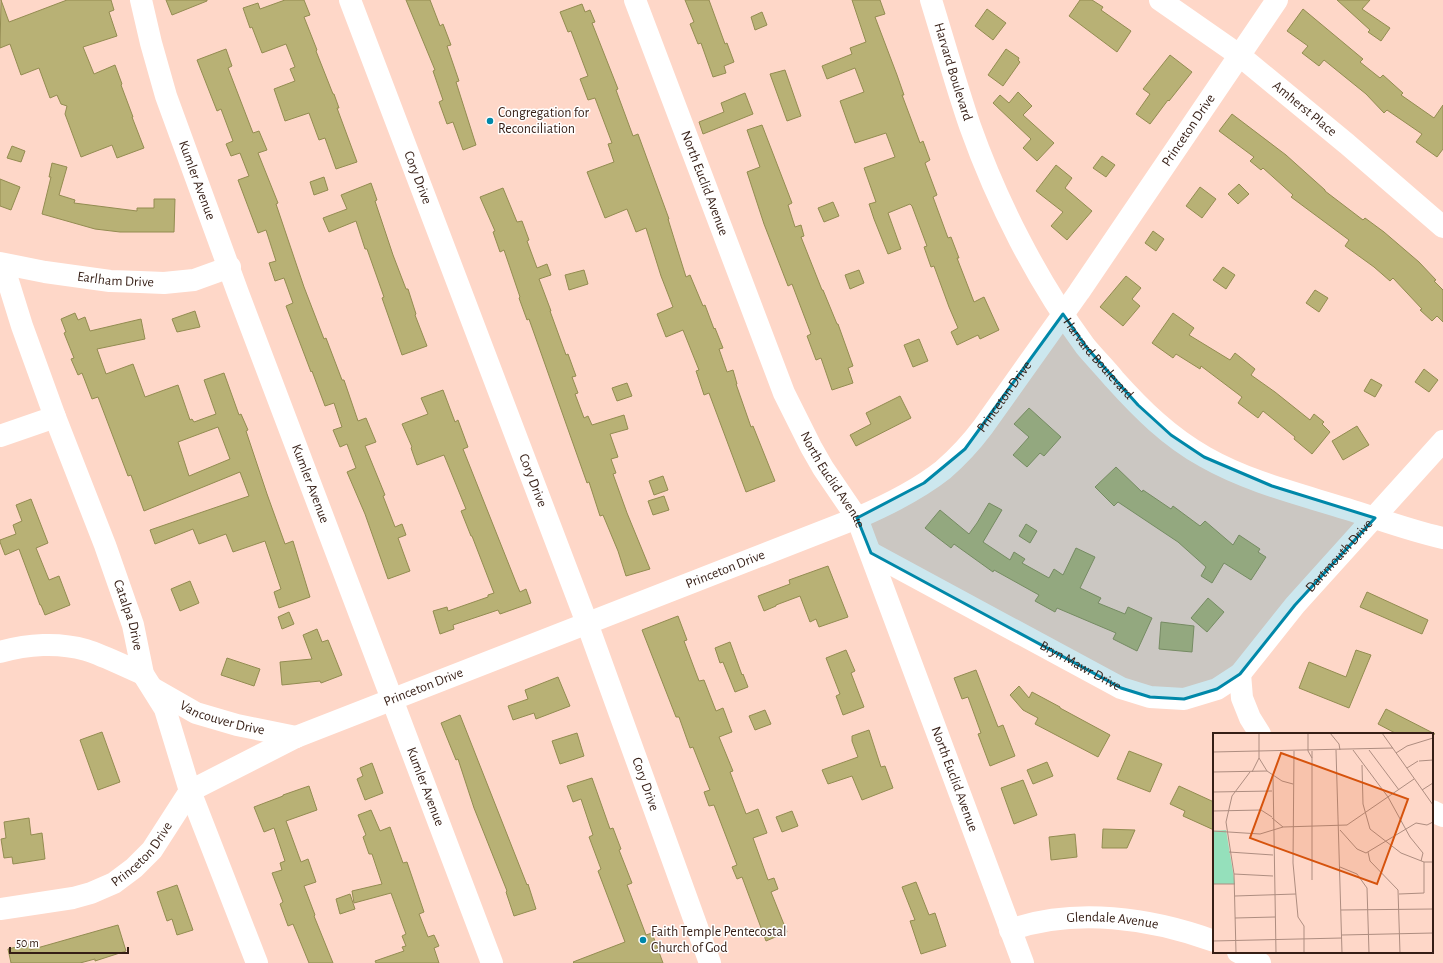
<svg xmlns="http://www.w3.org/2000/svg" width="1443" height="963" font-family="'Alegreya Sans',sans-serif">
<rect width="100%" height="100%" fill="#fed7c8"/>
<path fill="#b8b175" stroke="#938c51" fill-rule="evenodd" d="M1,0l8,22 58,-22h44l3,10 -5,2 8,24 -34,11 11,27 21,-9 7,19 -1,1 12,32h-1l12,31 -27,10 -5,-13 -31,12 -16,-43 2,-8 -6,-2 -4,-9 -7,3 -11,-30 -18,7 -11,-31 -10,4z
M166,0h41v1l-35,14z
M285,0h19l6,15 -6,2 13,33 -1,1 17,43h1l5,14h-2l20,54 -21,7 -11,-31 -6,2 -10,-27 -24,8 -11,-32 21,-8 -5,-12 5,-2 -9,-23 -24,9 -10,-26 -2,1 -7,-20 15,-5 2,6z
M406,0h24l10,26 3,-2 8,21 -4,1 12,35 -3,1 20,63 -13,5 -10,-28 -6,2 -8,-22 4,-2 -10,-29 2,-1z
M685,0h24l16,44 2,-1 7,19 -10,4 2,7 -13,4 -12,-34 -3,1 -8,-20 4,-2z
M852,0h28l5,14 -10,3 22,58 7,20h-2l18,48 3,-2 7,19 -5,3 12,32 -4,2 15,41 3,-1 8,21h-2l17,44 10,-5 15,33 -19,9 -2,-4 -21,10 -6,-13 7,-4 -9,-21 -15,-41 -3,1 -7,-20 3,-1 -15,-40 -2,-2 -22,9 13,36 -13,5 -14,-35 -5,-15 7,-2 -12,-34 31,-11 -9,-24 -31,10 -15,-42 24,-9 -9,-24 -28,11 -5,-13 30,-12 -2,-6 16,-6z
M1080,0h12l11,7 -2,3 30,21 -14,21 -48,-36z
M1337,0h33l-8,9 28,19 -9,13 -13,-9 2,-2z
M582,4l3,8 5,-2 5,12 -3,1 26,66 -2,1 17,46 5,-2 31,85h-1l18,58 4,-2 13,31 2,-1 9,24 1,-1 8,20 -4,1 8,23 6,-2 4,14h-1l15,43 2,-1 22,55 -29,11 -37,-99 -5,2 -8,-24 3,-1 -16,-40 -17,7 -9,-23 16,-7 -12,-31 -15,-48 -10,4 -9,-23 -22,9 -18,-46 27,-10 -6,-18 4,-1 -17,-45 -7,2 -8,-21 8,-3 -17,-45 -3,1 -8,-20z
M987,9l19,14 -13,17 -18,-14z
M1303,9l60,50 -3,3 20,16 3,-3 20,18 -2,2 33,23 9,-13v44l-6,8 -21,-15 6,-8 -35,-24 -3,3 -18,-19 -42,-34 -5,6 -17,-13 6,-7 -21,-15z
M762,12l5,13 -12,5 -4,-13z
M226,49l6,17 -4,2 25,65 6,-2 8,19 -9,3 20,50 -2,1 28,83 20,52 2,-1 16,42h2l14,41 8,-3 10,24 -11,4 20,49 -2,1 12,31 7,-3 4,11 -8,3 12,33 -22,8 -23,-65 -18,-42 9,-4 -9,-24 -7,3 -7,-17 9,-3 -8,-24 -9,3 -13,-35 -1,1 -25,-66 7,-3 -9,-25 -9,3 -6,-18 7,-2 -10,-31 -8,3 -20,-53 11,-4 -9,-23 -9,3 -5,-12 7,-3 -12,-32 -4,2 -20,-51z
M1006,49l13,9 -1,2 2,2 -17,24 -15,-11z
M1170,55l22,17 -23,29 -1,-1 -18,24 -14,-10 14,-20 -7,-5z
M785,70l16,46 -14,5 -17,-47z
M1018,92l14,14 -9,9 31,28 -17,18 -14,-13 8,-9 -38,-36 7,-8 9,8z
M745,93l8,21 -50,20 -4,-12 25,-10 -3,-9z
M1232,114l54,41 39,35v1l38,29 2,-2 19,14 35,30 17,18 -2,1 9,9v32l-6,-6 -5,5 -12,-11 2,-1 -29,-31 -3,3 -16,-14 -29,-21 4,-6 -58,-43 2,-2 -30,-27 -2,2 -11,-9 4,-4 -35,-26z
M762,125l30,78 -4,2 7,22 6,-2 3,11 -3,1 21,53h1l14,34h1l15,42 -5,2 5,15 -21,7 -11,-32 -5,2 -9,-24 4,-2 -19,-50 -4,2 -24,-62 -17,-52 13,-5 -13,-37z
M12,146l13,5 -4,11 -14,-4z
M1102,156l13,9 -9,12 -13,-9z
M52,163l15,4 -8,28 16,5 -1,3 63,8v-3h17v-9h21l-1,33h-54l-25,-3 -53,-15 9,-37h-2z
M1056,165l16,13 -7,10 27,23 -25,29 -16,-14 12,-14 -27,-21z
M324,177l4,13 -14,5 -4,-13z
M0,179l20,8 -9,23 -11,-4z
M371,183l6,17 -2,1 18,54 13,34h2l8,25 -1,1 12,31 -25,9 -20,-57 2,-1 -17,-48h-2l-9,-28 -27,11 -6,-14 24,-9 -6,-14z
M1239,184l10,10 -11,10 -10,-10z
M1200,187l16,12 -14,19 -16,-12z
M503,188l14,34 5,-1 7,19 -2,1 10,27 10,-4 4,11 -12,4 12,32h-1l16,44 2,-1 8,22 -4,1 6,16 -3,1 9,24 4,-2 4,9 32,-10 4,14 -18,5 8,23 -7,2 5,14 -3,1 14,39 23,56 -24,7 -8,-25 -15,-36 -3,1 -11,-34 -2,1 -58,-164 -2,1 -8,-22 1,-1 -16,-47 -4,2 -7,-20 2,-1 -15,-34z
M833,202l6,14 -15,6 -6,-14z
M1153,231l11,8 -8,12 -11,-8z
M1223,267l12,8 -9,14 -13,-9z
M584,270l4,14 -19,6 -4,-15z
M859,270l5,13 -14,6 -5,-14z
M1126,276l15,12 -9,11 8,7 -17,20 -23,-19z
M1315,290l13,8 -9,14 -13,-9z
M195,311l5,16 -23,5 -5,-13z
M75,313l3,7 7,-3 5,14 51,-12 4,20 -48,10 9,25 27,-10 12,33 33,-12 12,35 2,-1 2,3 22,-8 -12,-34 20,-7 15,42 2,-1 7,16 -2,1 21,63 18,50 8,-3 17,56 -31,11 -5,-16 7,-3 -16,-48 -32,11 -7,-18 -27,10 -6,-15 -38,15 -5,-14 99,-34 -9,-24 -96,39 -13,-36 -3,1 -30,-79 -6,2 -10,-26 -4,2 -7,-16 3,-1 -10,-25 2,-1 -5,-13zM218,427l12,32 -41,17 -11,-34z
M1173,313l21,15 -5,7 41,25 5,-7 20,16 -4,6 24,17 35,28 4,-6 10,8 -2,2 8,8 -18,22 -18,-15 1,-2 -32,-26 -5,7 -20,-15 4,-6 -41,-31 -1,3 -24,-15 -3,4 -21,-15z
M919,339l9,22 -15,6 -9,-22z
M1424,369l14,11 -9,12 -14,-10z
M1371,379l11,6 -7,12 -11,-6z
M627,383l5,13 -15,5 -5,-13z
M443,390l12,32 3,-2 10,27 -5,2 54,136 3,7 6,-3 5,14 -31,11 -2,-4 -45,15 1,4 -14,5 -7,-23 14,-4 1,4 40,-14v-2l6,-2 -22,-57h-1l-10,-25 5,-2 -22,-54 -27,10 -6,-17 1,-1 -10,-23 26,-10 -7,-16z
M900,396l11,22 -55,28 -6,-11 21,-11 -5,-11z
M1029,408l32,29 -17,19 -4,-3 -13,14 -14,-12 16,-18 -15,-13z
M1357,426l12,19 -26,15 -11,-19z
M1116,467l26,25 1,-2 28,19 2,-3 27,20 5,-5 28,24 6,-10 21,14 -2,3 8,5 -15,23 -27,-17 -12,20 -11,-7 5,-9 -28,-25 -60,-40 -4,4 -19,-19z
M663,476l5,14 -14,5 -5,-14z
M664,496l5,14 -16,5 -5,-14z
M31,499l17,44 -12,5 13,32 10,-4 11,29 -25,10 -4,-10h-1l-21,-56 -14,6 -5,-13v-2l16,-6 -3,-9 9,-4 -6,-16z
M989,503l13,7 -19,32 27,18 4,-8 11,7 -3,4 27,15 5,-9 9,6 13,-27 19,9 -15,31 21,10 -3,5 27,11 3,-7 24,11 -15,33 -24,-12 3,-6 -59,-25 -2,4 -20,-11 4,-6 -45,-25 -1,2 -39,-28 -3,4 -26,-20 15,-18 29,24 8,-11z
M1026,524l11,7 -7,12 -11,-7z
M828,566l20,51 -29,10 -3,-8 -6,3 -10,-26 -24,9v1l-12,5 -6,-15 32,-12 -1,-4z
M190,581l9,22 -19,8 -9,-22z
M1367,592l61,28 -6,14 -62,-27z
M1208,598l16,14 -17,20 -16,-14z
M289,612l5,12 -12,5 -4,-12z
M678,616l9,24 -3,1 15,40 5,-1 12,31 7,-3 9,24 -13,5 14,34 -3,1 16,42 12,-5 9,24 -14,5 15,42 6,-2 4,11 -7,3 16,40 -21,9 -24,-64 -5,2 -5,-12 5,-2 -23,-60 -5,1 -5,-14 6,-2 -17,-43 -3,1 -11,-31h-3l-34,-87z
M1161,622l33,4 -2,26 -33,-3z
M317,629l5,13 6,-2 14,35 -21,8 -1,-2 -38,4 -2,-23 32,-3 -9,-24z
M730,642l12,33 1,-1 5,13 -13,5 -12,-30 -3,1 -5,-15z
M846,650l9,21 -4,2 13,34 -21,8 -7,-19 4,-2 -14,-36z
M1356,650l15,5 -22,53 -50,-20 10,-26 37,15z
M227,658l33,11 -6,17 -33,-11z
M976,670l22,57 5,-2 12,31 -25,10 -12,-32 3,-1 -13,-36 -6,2 -8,-21z
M558,677l12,29 -34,13 -2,-6 -21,7 -5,-14 20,-7 -3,-9z
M1019,686l10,12 3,-6 28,15v1l50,27 -12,22 -63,-33 3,-6 -15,-8 -13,-15z
M1386,709l49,25h-38l-19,-10z
M765,710l6,14 -16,6 -6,-14z
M460,715l67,170 1,-1 8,25 -22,7 -8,-24 1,-1 -33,-83 -16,-49 -2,1 -15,-37z
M869,730l12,37 4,-1 8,22 -31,12 -10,-24 -24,8 -6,-14 36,-13 -6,-16v-5z
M102,732l18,50 -22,8 -18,-50z
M577,733l7,23 -24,8 -8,-23z
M1129,751l33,13 -12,28 -33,-13z
M1047,762l6,14 -20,8 -6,-14z
M372,763l11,30 -18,7 -8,-21 6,-3 -3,-8z
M592,778l18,51 3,-1 8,21 -2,1 13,33 -5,2 19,50 6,-2 11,30h-89l-1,-1 52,-20 -27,-71 3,-2 -12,-32 4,-2 -12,-36 -8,3 -6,-16z
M1023,780l14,35 -23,9 -13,-36z
M309,786l8,24 -31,11 15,41 7,-3 8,23 -12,4 11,29 -1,1 19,47h-24l-16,-39 -5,2 -8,-22 3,-2 -11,-29 10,-3 -2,-7 5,-2 -11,-33 -10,4 -10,-25 29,-11v-1z
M1179,786l35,16v28l-31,-14 2,-5 -15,-7z
M371,810l9,21 10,-4 13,36 4,-1 17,50 -5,2 9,23 6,-2 5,11 -5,2 5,15h-63l-1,-2 29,-10 -2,-4 4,-1 -4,-10 4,-2 -15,-41 -37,10 -2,-12 30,-7 -10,-30h-3l-6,-17 3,-2 -8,-20z
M792,811l6,15 -16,6 -6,-15z
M29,818l2,17 11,-2 3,26 -32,5 -1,-7 -8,1 -3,-19 5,-1 -2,-16z
M1103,829l32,1 -8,18h-25z
M1075,834l2,23 -26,3 -2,-23z
M916,882l13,33 6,-2 11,33 -25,8 -11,-33 5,-1 -13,-33z
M177,885l16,45 -16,5 -5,-16 -5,2 -10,-29z
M350,894l5,15 -15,5 -4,-15z
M118,925l8,26 -31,10v-2l-15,4h-69l-3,-14 21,-5 1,6z"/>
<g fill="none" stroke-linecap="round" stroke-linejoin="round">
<g stroke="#fff" stroke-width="22">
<path id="s1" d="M141,0l10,43 15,53 72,197 254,670"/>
<path id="s2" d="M350,0l237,623 123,340"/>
<path id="s3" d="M635,0l149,393 27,54 12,21 34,50 166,445"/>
<path id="s4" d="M931,0c13,42 25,85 39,126 27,76 67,155 115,220 9,11 20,22 29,33 27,30 55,58 91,78 44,25 94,37 142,52 32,10 64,22 96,29"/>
<path id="s5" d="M1160,0l79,55 108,89 96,83"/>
<path id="s6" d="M0,263l45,9 65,9 30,1 24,1 30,-3 36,-13"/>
<path id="s7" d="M3,265l19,61 33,91 50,128 28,80 10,49 22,35 25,82 67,172"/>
<path d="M0,436l55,-19"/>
<path id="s8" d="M871,553l250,135 29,9 34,2 33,-10 23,-15 55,-69 148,-164"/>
<path d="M0,652c27,-8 59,-10 86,-2 19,6 38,16 57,24"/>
<path d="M1240,674l2,24 8,20 10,16"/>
<path id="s9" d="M154,689l42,24 41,12 59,12"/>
<path d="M1432,811l11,5"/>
<path id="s10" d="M0,909l73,-11 18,-5 23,-10 20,-15 18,-18 38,-59 106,-54 561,-219c28,-12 62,-29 86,-48 15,-13 28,-27 40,-43l96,-135 198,-292"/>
<path id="s11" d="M1010,930c65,-23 141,-12 204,11"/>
<path d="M1238,952l22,11"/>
</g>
</g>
<path fill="#0088a9" fill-opacity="0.2" stroke="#0088a9" stroke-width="3" stroke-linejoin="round" d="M1063,314l24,34 51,57 33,30 33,22 68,29 103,32 -80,87 -55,69 -23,15 -33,10 -34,-2 -29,-9 -250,-135 -14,-35 67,-35 41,-34z"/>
<g fill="#0088a9" stroke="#fff" stroke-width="1.5">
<circle cx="490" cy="121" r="4"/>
<circle cx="643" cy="940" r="4"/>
</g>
<g text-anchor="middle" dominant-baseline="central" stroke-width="3" stroke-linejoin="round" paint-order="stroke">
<g font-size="14" fill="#351e15" stroke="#fff">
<text stroke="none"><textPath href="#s4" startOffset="75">Harvard Boulevard</textPath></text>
<text stroke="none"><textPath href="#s5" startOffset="181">Amherst Place</textPath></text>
<text stroke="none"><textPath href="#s10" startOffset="1478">Princeton Drive</textPath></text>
<text stroke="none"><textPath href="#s2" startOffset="190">Cory Drive</textPath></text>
<text stroke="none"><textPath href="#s1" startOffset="189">Kumler Avenue</textPath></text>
<text stroke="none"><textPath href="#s3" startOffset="196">North Euclid Avenue</textPath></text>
<text stroke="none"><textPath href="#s6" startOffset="117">Earlham Drive</textPath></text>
<text stroke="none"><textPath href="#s4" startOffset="399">Harvard Boulevard</textPath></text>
<text stroke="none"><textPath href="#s10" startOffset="1154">Princeton Drive</textPath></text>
<text stroke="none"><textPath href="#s3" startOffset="520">North Euclid Avenue</textPath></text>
<text stroke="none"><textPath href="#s2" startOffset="514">Cory Drive</textPath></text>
<text stroke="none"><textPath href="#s1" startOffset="513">Kumler Avenue</textPath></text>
<text stroke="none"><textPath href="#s8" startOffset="565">Dartmouth Drive</textPath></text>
<text stroke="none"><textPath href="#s10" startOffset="818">Princeton Drive</textPath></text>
<text stroke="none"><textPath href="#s7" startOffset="372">Catalpa Drive</textPath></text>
<text stroke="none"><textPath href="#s8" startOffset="238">Bryn Mawr Drive</textPath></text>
<text stroke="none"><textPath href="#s10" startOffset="494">Princeton Drive</textPath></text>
<text stroke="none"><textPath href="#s9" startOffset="75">Vancouver Drive</textPath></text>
<text stroke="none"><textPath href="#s3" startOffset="844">North Euclid Avenue</textPath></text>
<text stroke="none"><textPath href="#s2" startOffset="838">Cory Drive</textPath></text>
<text stroke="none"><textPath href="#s1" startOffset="837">Kumler Avenue</textPath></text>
<text stroke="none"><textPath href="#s10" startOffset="158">Princeton Drive</textPath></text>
<text stroke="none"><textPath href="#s11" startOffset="104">Glendale Avenue</textPath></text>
</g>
<g font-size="14" fill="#351e15" stroke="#fff" text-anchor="start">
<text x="498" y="113">Congregation for<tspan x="498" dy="16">Reconciliation</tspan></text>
<text x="651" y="932">Faith Temple Pentecostal<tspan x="651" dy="16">Church of God</tspan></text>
</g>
</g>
<g transform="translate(1213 733)">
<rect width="220" height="220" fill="#fed7c8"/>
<path d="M13,97l9,54h-22v-53z" fill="#95e0bb"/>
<path fill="none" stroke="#ae8d80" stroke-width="1" d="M46,0v25l8,13M95,0v18l4,7M117,0l9,11 1,6M169,0l51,72M123,17l6,203M140,17l35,47 22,40 13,16 -2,8M156,17l30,40M81,18l-1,112 5,54 6,9v27M99,18v129M0,19l180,-4M183,20l11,-7 26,-8M206,28l14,-1M149,32l1,39 7,25 31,24 23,9h9M194,35l11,-7M0,39l54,-1 15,10 11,3M39,39l7,-14M60,43l3,177M209,57l11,-7M0,59l59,-1M0,78l48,-1 11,7M59,85l11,9M127,97l17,19 9,4 50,-30 11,2 6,-3M0,98l47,3 23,-7 64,-2 67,-46M16,119l44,3M155,119l2,9 28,29 2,63M127,134l17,7 10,14 2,65M21,141l39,2M0,151h22M186,161l25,-1v-31M22,163l61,-2M128,177l92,-1M22,185l40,-1M129,202l91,-2M0,208l129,-3M23,220l-2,-79 -8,-52 6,-26 18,-24"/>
<path fill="#d6530d" fill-opacity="0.15" stroke="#d6530d" stroke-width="2" d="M68,20l127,46 -31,85 -127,-46z"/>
<rect width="220" height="220" fill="none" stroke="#351e15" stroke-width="2"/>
</g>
<path d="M10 947v6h118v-6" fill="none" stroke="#351e15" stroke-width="2"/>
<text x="16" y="947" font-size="12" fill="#351e15" stroke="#ffffff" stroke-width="3" paint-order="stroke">50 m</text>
</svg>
